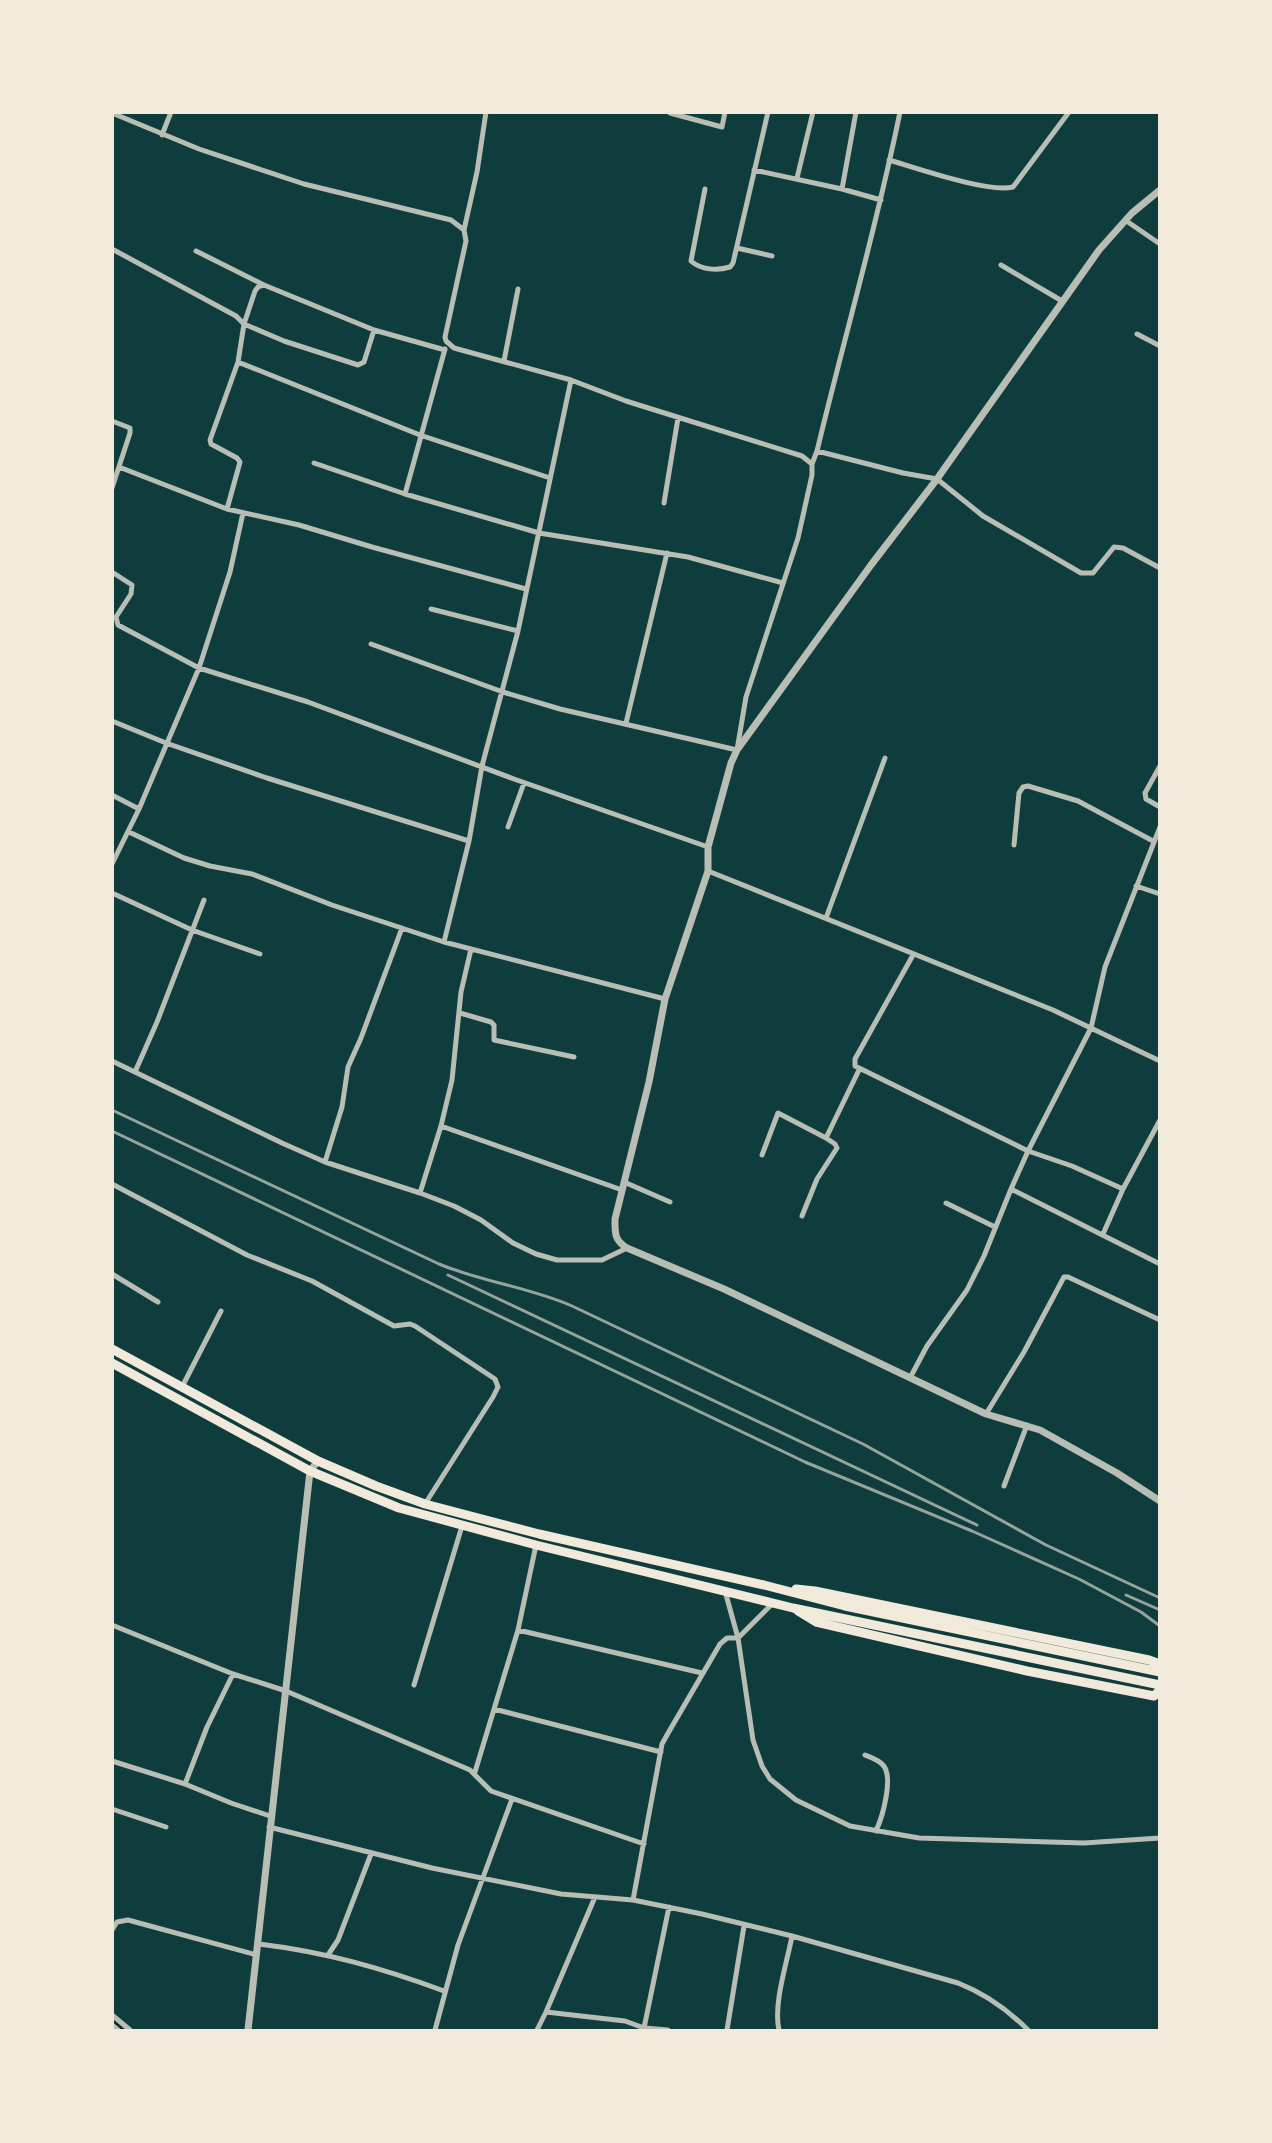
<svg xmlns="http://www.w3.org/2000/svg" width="1272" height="2143" font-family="'Crimson Pro',serif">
<rect width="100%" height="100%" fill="#0f3d3e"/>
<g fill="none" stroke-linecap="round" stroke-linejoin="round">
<path stroke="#0a2a2b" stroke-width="9" d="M112,2020l12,10"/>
<path stroke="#b8beb3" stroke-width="5" d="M112,113l87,36 105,35 147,36 13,10 2,11 -21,96 1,4 8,7 117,32 55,21 176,55 10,8v11l-14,63 -52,159 -9,53 -177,-41 -57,-17 -132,-48
M670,113l52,14 3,-15
M162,135l9,-23
M889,160c27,8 99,33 124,27l56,-75
M754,170l88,19 39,11
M797,178l16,-66
M705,189l-14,72c10,9 26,10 39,6l3,-4 35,-151
M842,189l14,-77
M1125,220l35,24
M464,230l13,-58 9,-60
M737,248l35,8
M112,249l124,67 8,8 -6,38 -28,78 1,4 26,14 3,4 -13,47
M196,251l68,34
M1001,265l61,36
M374,330l-10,32 -6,3 -74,-24 -40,-17 11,-33 3,-4 6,-2 110,45 71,20
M1137,334l23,12
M504,361l14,-72
M238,362l182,73 130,43
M112,421l18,7v5l-18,55
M817,451l86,22 34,6 46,37 98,57h12l21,-26 9,1 37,20
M314,463l91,31 134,39 149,24 95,26
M812,464l5,-13c27,-113 60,-225 83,-339
M119,467l108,42 72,16 73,22 154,42
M405,494l40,-145
M664,503l14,-85
M112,572l20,13 -1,9 -15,23 2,8 81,43 109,34 206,77 194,68
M431,609l87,22
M112,721l54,22 101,35 202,63
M626,723l41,-170
M1160,766l-15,27 1,6 14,8
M112,795l27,14
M508,827l16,-44
M129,832l55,26 26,8 42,8 80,31 112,37 221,57
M1014,845l5,-52 4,-6 5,-1 50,15 75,40
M112,864l27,-55 60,-141 31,-96 13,-59
M708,871l345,139 107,51
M1136,886l24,8
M112,893l80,37 68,24
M826,918l59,-160
M444,942l25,-101 13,-75 36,-135 53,-251
M913,955l-58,104v7l173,85 44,15 51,23
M460,1013l31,9 3,3v15l80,17
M112,1061l170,82 43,19 95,31 34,13 27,14 32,23 23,11 21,6h45l25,-12
M135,1072l22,-50 47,-122
M441,1126l181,64
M762,1155l16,-42 48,25 33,-68
M325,1162l17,-55 6,-40 13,-29 41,-110
M624,1182l46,20
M112,1184l135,71 65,26 82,45 16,-2 5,2 80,53 3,8 -5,10 -68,107
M1011,1189l149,75
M420,1193l21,-67 11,-46 9,-88 10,-43
M946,1203l49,24
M802,1216l15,-37 20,-31 -2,-4 -9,-6
M1103,1234l20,-45 37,-69
M112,1274l46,28
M910,1378l17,-32 40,-56 17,-34 27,-67 17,-38 63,-123 14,-61 55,-140
M182,1387l39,-76
M986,1414l38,-62 40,-75h4l92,43
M1004,1486l23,-61
M725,1591l13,47 15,102 9,26 8,13 26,21 54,26 69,12 165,5 76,-5
M112,1625l121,49 53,17 184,79 21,21 153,53
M518,1630l184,43
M414,1685l48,-159
M494,1709l167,43
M865,1755c5,2 13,5 17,9 13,11 0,54 -6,67
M112,1761l73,23 46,19 39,13
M475,1772l43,-142 18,-85
M185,1784l22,-57 26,-53
M112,1809l54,18
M269,1827l163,41 129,26 72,6 69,14 90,22 166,47c28,11 49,26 70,47
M595,1897l-49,115 79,9 19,7 24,2
M633,1900l29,-156 5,-9 53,-91 7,-6h11l35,-35
M112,1930l5,-8 11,-2 129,35
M259,1944c66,8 123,24 185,47
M328,1955l10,-15 33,-86
M112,2015l18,15
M112,2025l6,5
M644,2028l25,-121
M435,2030l23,-85 54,-146
M537,2030l9,-18
M727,2030l17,-104
M779,2030c-6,-26 8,-67 13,-94"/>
<path stroke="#b8beb3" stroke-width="7" d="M1160,190l-28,23 -33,37 -162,229 -66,86 -134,185 -6,13 -23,84v24l-43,128 -16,83 -34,137c0,14 -1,21 12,29l97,41 262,125 54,16 77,43 43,28
M248,2030l62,-559 8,-10"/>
<path stroke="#f1e9da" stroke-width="9" d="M112,1349l206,112 58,25 49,18 114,30 225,51 81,21 315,66
M112,1363l198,108 89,37 137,37 257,63 367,77
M796,1589l19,2 334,69 11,4
M798,1611l18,11 211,49 127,25 6,-6"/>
<path stroke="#97a49c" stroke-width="3" d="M112,1110l327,154c43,18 90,23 133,42l291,138 183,101 114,53
M112,1131l693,331 167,69 107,48 62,33 19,14
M448,1275l529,250
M1126,1595l34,15"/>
</g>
<rect width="1272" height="2143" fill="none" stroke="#f1e9da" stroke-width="228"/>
</svg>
